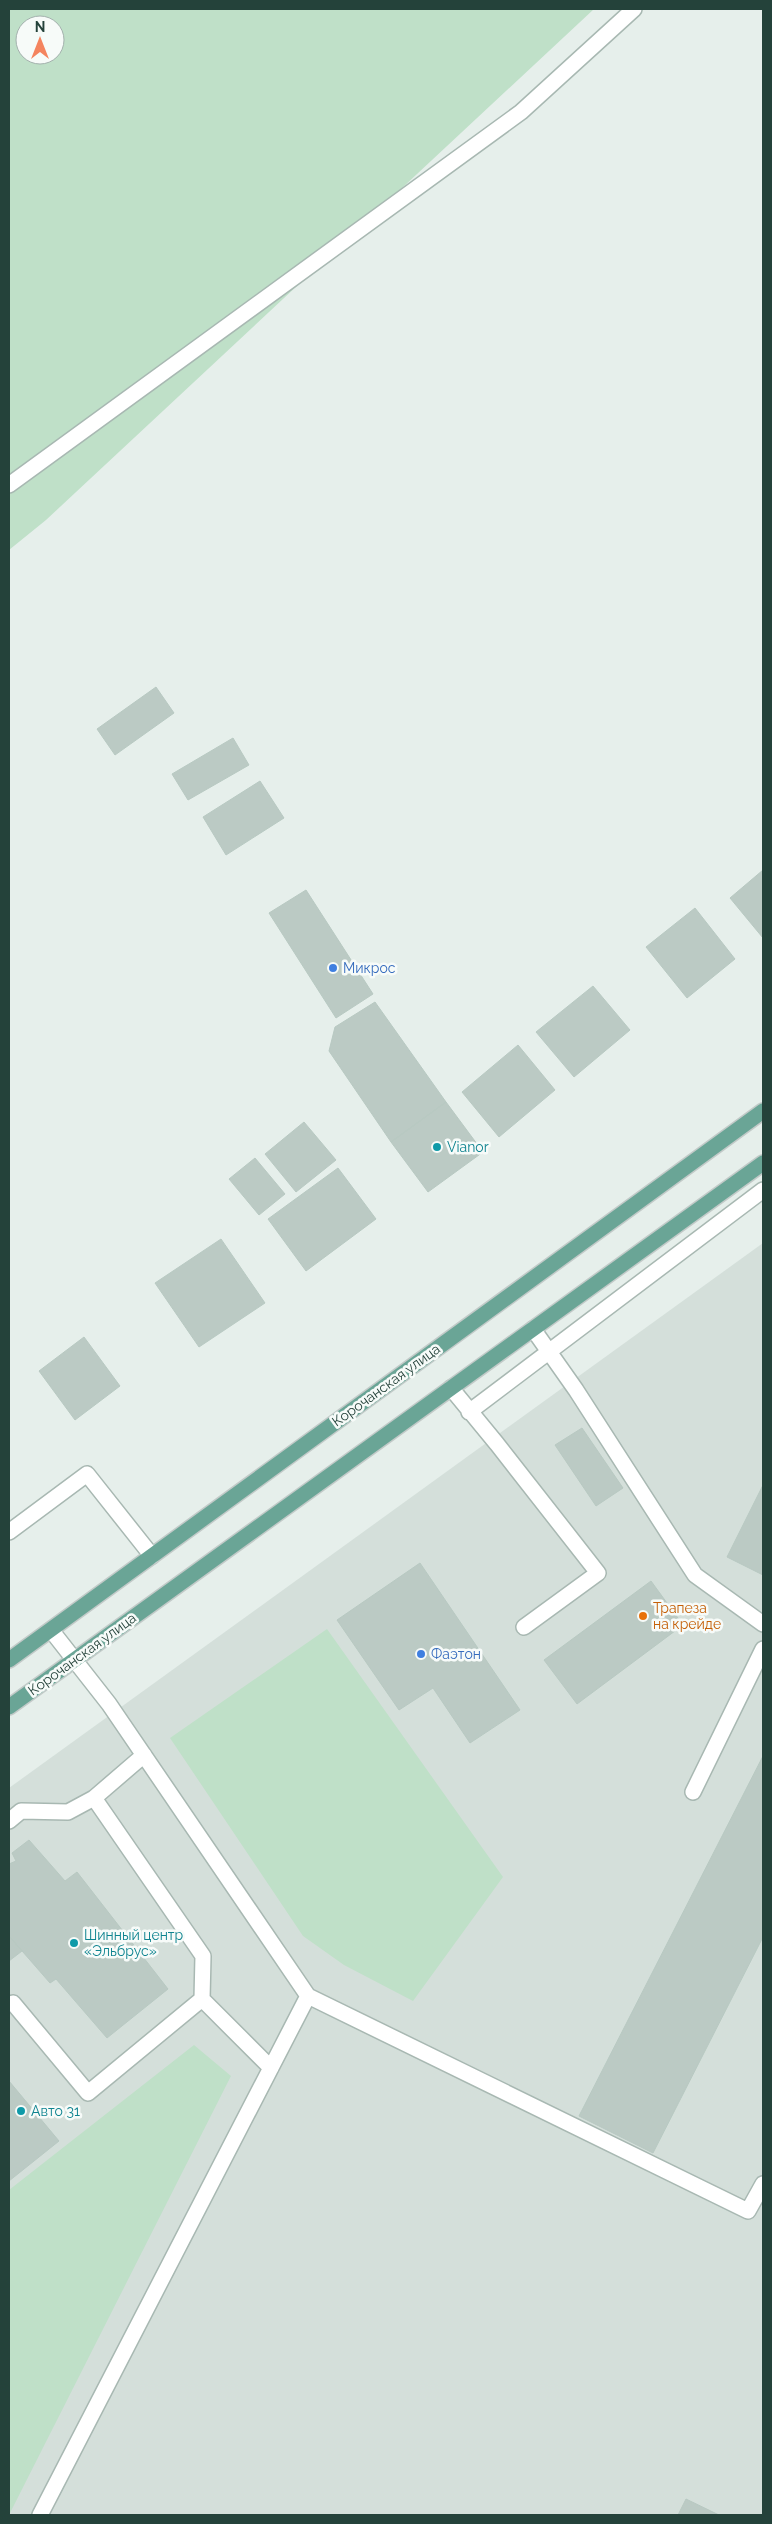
<svg xmlns="http://www.w3.org/2000/svg" width="772" height="2524" font-family="Raleway,sans-serif">
<rect width="100%" height="100%" fill="#e6efeb"/>
<path fill="#d4dfda" d="M763,1243v1272h-754v-727z"/>
<path fill="#bfe0c8" fill-rule="evenodd" d="M9,9h585l-548,511 -37,30zM25,25h30v30h-30z
M327,1629l176,248 -90,124 -69,-36 -41,-29 -133,-198z
M194,2045l37,31 -222,439v-325z"/>
<path fill="#bbcac4" stroke="#b8c9c2" d="M156,687l18,26 -59,42 -18,-26z
M233,738l16,27 -61,35 -16,-26z
M260,781l24,37 -58,37 -23,-38z
M763,870v68l-33,-40z
M306,890l67,104 -37,24 -67,-105z
M695,908l40,51 -48,39 -41,-51z
M593,986l37,44 -56,47 -38,-45z
M375,1002l71,100 -55,40 -62,-91 6,-24z
M518,1045l37,45 -56,47 -37,-45z
M446,1102l37,50 -55,40 -37,-50z
M304,1122l32,38 -40,32 -31,-38z
M255,1158l30,36 -26,21 -30,-36z
M338,1168l38,51 -70,52 -38,-52z
M221,1239l44,64 -66,44 -44,-64z
M84,1337l36,49 -45,34 -36,-49z
M582,1428l41,60 -27,18 -41,-61z
M763,1485v90l-36,-18z
M420,1563l100,147 -50,33 -37,-55 -34,22 -62,-90z
M651,1581l32,44 -106,79 -33,-44z
M763,1756v181l-110,216 -74,-37z
M29,1840l36,41 12,-9 91,117 -61,49 -51,-59 -6,4 -41,-47v-72l7,-3 -4,-8z
M9,1936l13,15 -13,10z
M9,2081l50,60 -50,40z
M686,2499l33,16h-41z"/>
<g fill="none" stroke-linecap="round" stroke-linejoin="round">
<defs>
<path id="service" d="M533,1329l43,61 119,185 68,49
M451,1388l46,56 101,129 -74,54
M469,1412l294,-222
M9,1532l78,-58 65,82
M51,1630l58,74 199,292 440,215 15,-27
M693,1792l70,-143
M94,1798l50,-43
M9,1821l12,-10 47,1 26,-14 109,158 -1,43 -114,94 -75,-90
M202,1999l69,69
M40,2515l268,-519"/>
<path id="minor" d="M9,485l512,-373 113,-103"/>
<path id="primary" d="M9,1660l754,-549
M9,1707l754,-544"/>
</defs>
<use href="#service" stroke="#a8b8b2" stroke-width="18"/>
<use href="#minor" stroke="#a8b8b2" stroke-width="18"/>
<use href="#primary" stroke="#c2cac8" stroke-width="18"/>
<use href="#service" stroke="#fff" stroke-width="15"/>
<use href="#minor" stroke="#fff" stroke-width="15"/>
<use href="#primary" stroke="#6aa596" stroke-width="15"/>
</g>
<g fill="#3f7fe0" stroke="#f7fbf9" stroke-width="2">
<circle cx="333" cy="968" r="5"/>
<circle cx="421" cy="1654" r="5"/>
</g>
<g fill="#0f9aa8" stroke="#f7fbf9" stroke-width="2">
<circle cx="437" cy="1147" r="5"/>
<circle cx="74" cy="1943" r="5"/>
<circle cx="21" cy="2111" r="5"/>
</g>
<circle fill="#e8710a" stroke="#f7fbf9" stroke-width="2" cx="643" cy="1616" r="5"/>
<g text-anchor="middle" dominant-baseline="central" stroke-width="5" stroke-linejoin="round" paint-order="stroke">
<g font-size="14" fill="#366cbe" stroke="#f7fbf9" text-anchor="start">
<text x="343" y="968">Микрос</text>
<text x="431" y="1654">Фаэтон</text>
</g>
<g font-size="14" fill="#0d838f" stroke="#f7fbf9" text-anchor="start">
<text x="447" y="1147">Vianor</text>
<text x="84" y="1935">Шинный центр<tspan x="84" dy="16">«Эльбрус»</tspan></text>
<text x="31" y="2111">Авто 31</text>
</g>
<g font-size="14" fill="#24423a" stroke="#f7fbf9">
<text transform="translate(386 1385) rotate(-36)">Корочанская улица</text>
<text transform="translate(82 1654) rotate(-36)">Корочанская улица</text>
</g>
<g font-size="14" fill="#c56008" stroke="#f7fbf9" text-anchor="start">
<text x="653" y="1608">Трапеза<tspan x="653" dy="16">на крейде</tspan></text>
</g>
</g>
<rect width="772" height="2524" fill="none" stroke="#24423a" stroke-width="20"/>
<g transform="translate(40 40)"><circle r="24" fill="#f7fbf9" stroke="#a3b1ad"/>
<path d="M0-4L9 19L0 12L-9 19Z" fill="#f4845f"/>
<text y="-8" font-size="14" font-weight="bold" text-anchor="middle" fill="#24423a">N</text>
</g>
</svg>
